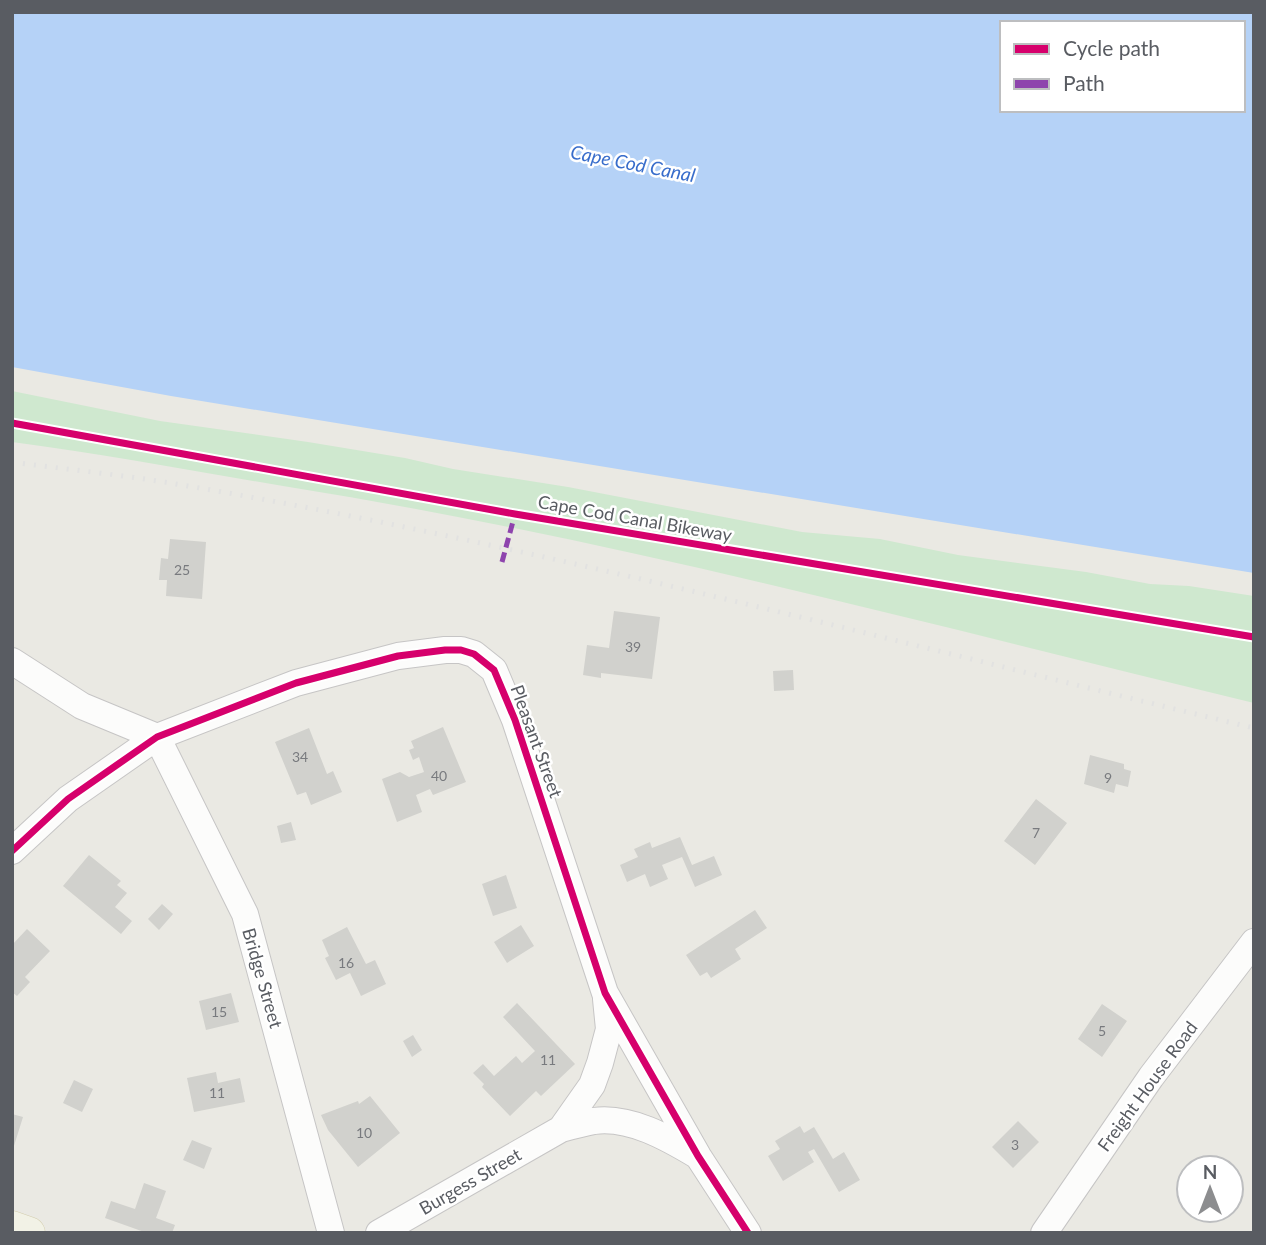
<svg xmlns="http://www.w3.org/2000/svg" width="1266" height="1245" font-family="Lato,sans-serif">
<rect width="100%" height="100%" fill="#eae9e3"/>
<path fill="#cfe8cf" d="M12,391l148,30 148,21 97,16 48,11 115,18 234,45 78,7 78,16 128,17 64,12 39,2 65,10v107c-323,-78 -643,-165 -971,-217 -90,-15 -180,-32 -271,-44z"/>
<path fill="#b5d2f7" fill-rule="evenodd" d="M12,12h1242v561l-1083,-177 -159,-29zM1002,23h241v87h-241z"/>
<path fill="#d1d1cd" d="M170,539l36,3 -4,57 -36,-3 1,-16h-8l2,-22 7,1z
M614,611l46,6 -8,62 -51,-6v5l-18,-3 4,-30 22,3z
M793,670l1,20 -20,1 -1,-20z
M443,727l23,55 -33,13 -3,-6 -14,6 6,17 -25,10 -15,-43 18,-7 9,5 15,-5 -5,-15 -6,3 -4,-10 5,-2 -3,-7z
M309,728l18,46 6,-3 9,21 -31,13 -5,-13 -9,3 -22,-53z
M1090,755l34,9v5l7,2 -3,16 -12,-3 -2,9 -30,-9z
M1036,799l31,24 -32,42 -31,-24z
M291,822l5,18 -15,3 -4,-17z
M680,837l12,28 22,-9 8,19 -27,12 -13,-30 -20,8 6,14 -18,8 -5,-13 -18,8 -7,-17 18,-8 -4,-8 16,-7 2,6z
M89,855l32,26 -4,4 10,8 -12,14 17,14 -11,13 -58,-48z
M506,875l11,33 -24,8 -11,-32z
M162,904l11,10 -14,16 -11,-11z
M755,910l12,18 -32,21 6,10 -30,19 -4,-6 -7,4 -14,-21z
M521,925l13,21 -27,17 -13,-21z
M347,927l19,37 9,-4 11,24 -25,12 -11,-23 -14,7 -11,-22 4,-2 -7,-16z
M27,929l23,22 -25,26 5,5 -13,14 -5,-4v-47z
M231,993l8,29 -33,8 -7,-29z
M517,1003l58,61 -34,32 -5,-5 -26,25 -28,-29 2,-3 -11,-11 10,-9 11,12 22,-20 6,7 13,-12 -32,-34z
M1102,1004l25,17 -25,36 -24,-18z
M413,1035l9,15 -10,7 -9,-16z
M216,1072l2,11 22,-5 5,24 -51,10 -7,-34z
M74,1080l19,9 -11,23 -19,-9z
M370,1096l30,37 -42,34 -30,-37 -7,-15 37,-14 1,3z
M12,1114l11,3 -10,32h-1z
M1018,1121l21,21 -26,26 -21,-21z
M800,1126l4,7 10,-6 19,32 11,-7 16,28 -21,12 -25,-43 -6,3 6,10 -31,19 -15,-25 12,-7 -5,-8z
M192,1140l20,8 -8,21 -21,-9z
M144,1183l22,8 -10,27 19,7 -3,8h-25l-42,-15 6,-17 24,8z"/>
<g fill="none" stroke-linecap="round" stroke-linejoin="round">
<defs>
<path id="minor" d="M12,661l70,45 75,31 88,177 86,319
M12,851l56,-52 89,-62 139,-54 102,-27 47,-6h16l13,4 20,16 21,50 90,273 93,163 50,77
M561,1129c11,-3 22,-6 33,-8 36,-5 74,17 104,35
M379,1233l182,-104 31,-44 8,-22 9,-34 -3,-30
M1044,1233l107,-156 103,-135"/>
<path id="major" d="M12,1227l17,6"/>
</defs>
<use href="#minor" stroke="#c6c5c5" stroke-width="28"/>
<use href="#major" stroke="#d3ceaf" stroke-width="33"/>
<use href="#minor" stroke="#fcfcfb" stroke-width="26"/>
<use href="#major" stroke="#f2f2e6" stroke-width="32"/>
<path stroke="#e2e2e1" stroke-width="5" stroke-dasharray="2 9" stroke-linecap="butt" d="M12,462c51,7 102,12 152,20 368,61 728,160 1090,246"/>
<path stroke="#8e44ad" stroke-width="5" stroke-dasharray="10 5" stroke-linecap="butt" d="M502,562l13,-48"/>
<defs>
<path id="cycleway" d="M12,423l503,91 739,123
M12,851l56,-52 89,-62 139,-54 102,-27 47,-6h16l13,4 20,16 21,50 90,273 93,163 50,77"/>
</defs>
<use href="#cycleway" stroke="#fff" stroke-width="11"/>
<use href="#cycleway" stroke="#d6006c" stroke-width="7"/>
</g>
<g text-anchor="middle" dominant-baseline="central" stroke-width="5" stroke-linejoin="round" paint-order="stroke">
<g font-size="14" fill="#787a7e">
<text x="182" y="569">25</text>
<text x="633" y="646">39</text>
<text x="300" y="756">34</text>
<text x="439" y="775">40</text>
<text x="1108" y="777">9</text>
<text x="1036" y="832">7</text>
<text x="346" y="962">16</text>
<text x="219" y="1011">15</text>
<text x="1102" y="1030">5</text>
<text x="548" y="1059">11</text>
<text x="217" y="1092">11</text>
<text x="364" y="1132">10</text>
<text x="1015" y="1144">3</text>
</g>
<g font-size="18" fill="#595c62" stroke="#fff">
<text transform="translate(635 518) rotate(10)">Cape Cod Canal Bikeway</text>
<text transform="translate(537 741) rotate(70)">Pleasant Street</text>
<text transform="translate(263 978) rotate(74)">Bridge Street</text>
<text transform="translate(1147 1086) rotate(-54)">Freight House Road</text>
<text transform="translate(470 1181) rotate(-30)">Burgess Street</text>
</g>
<g font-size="19" font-style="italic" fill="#386dcb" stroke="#fff">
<text transform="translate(633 163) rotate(11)">Cape Cod Canal</text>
</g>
</g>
<rect width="1266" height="1245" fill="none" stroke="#595c62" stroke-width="28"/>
<rect x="1000" y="21" width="245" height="91" fill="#ffffff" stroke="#bdbec0" stroke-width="2"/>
<rect x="1014" y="44" width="35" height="10" fill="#d6006c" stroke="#bdbec0" stroke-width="2"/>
<text x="1063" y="56" font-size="21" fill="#595c62">Cycle path</text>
<rect x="1014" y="79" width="35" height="10" fill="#8e44ad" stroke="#bdbec0" stroke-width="2"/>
<text x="1063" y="91" font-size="21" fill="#595c62">Path</text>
<g transform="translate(1210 1189)"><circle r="33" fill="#ffffff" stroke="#bdbec0" stroke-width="2"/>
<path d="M0-5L12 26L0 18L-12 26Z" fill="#8c8d8f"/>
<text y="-10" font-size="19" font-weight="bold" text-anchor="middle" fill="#595c62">N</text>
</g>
</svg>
